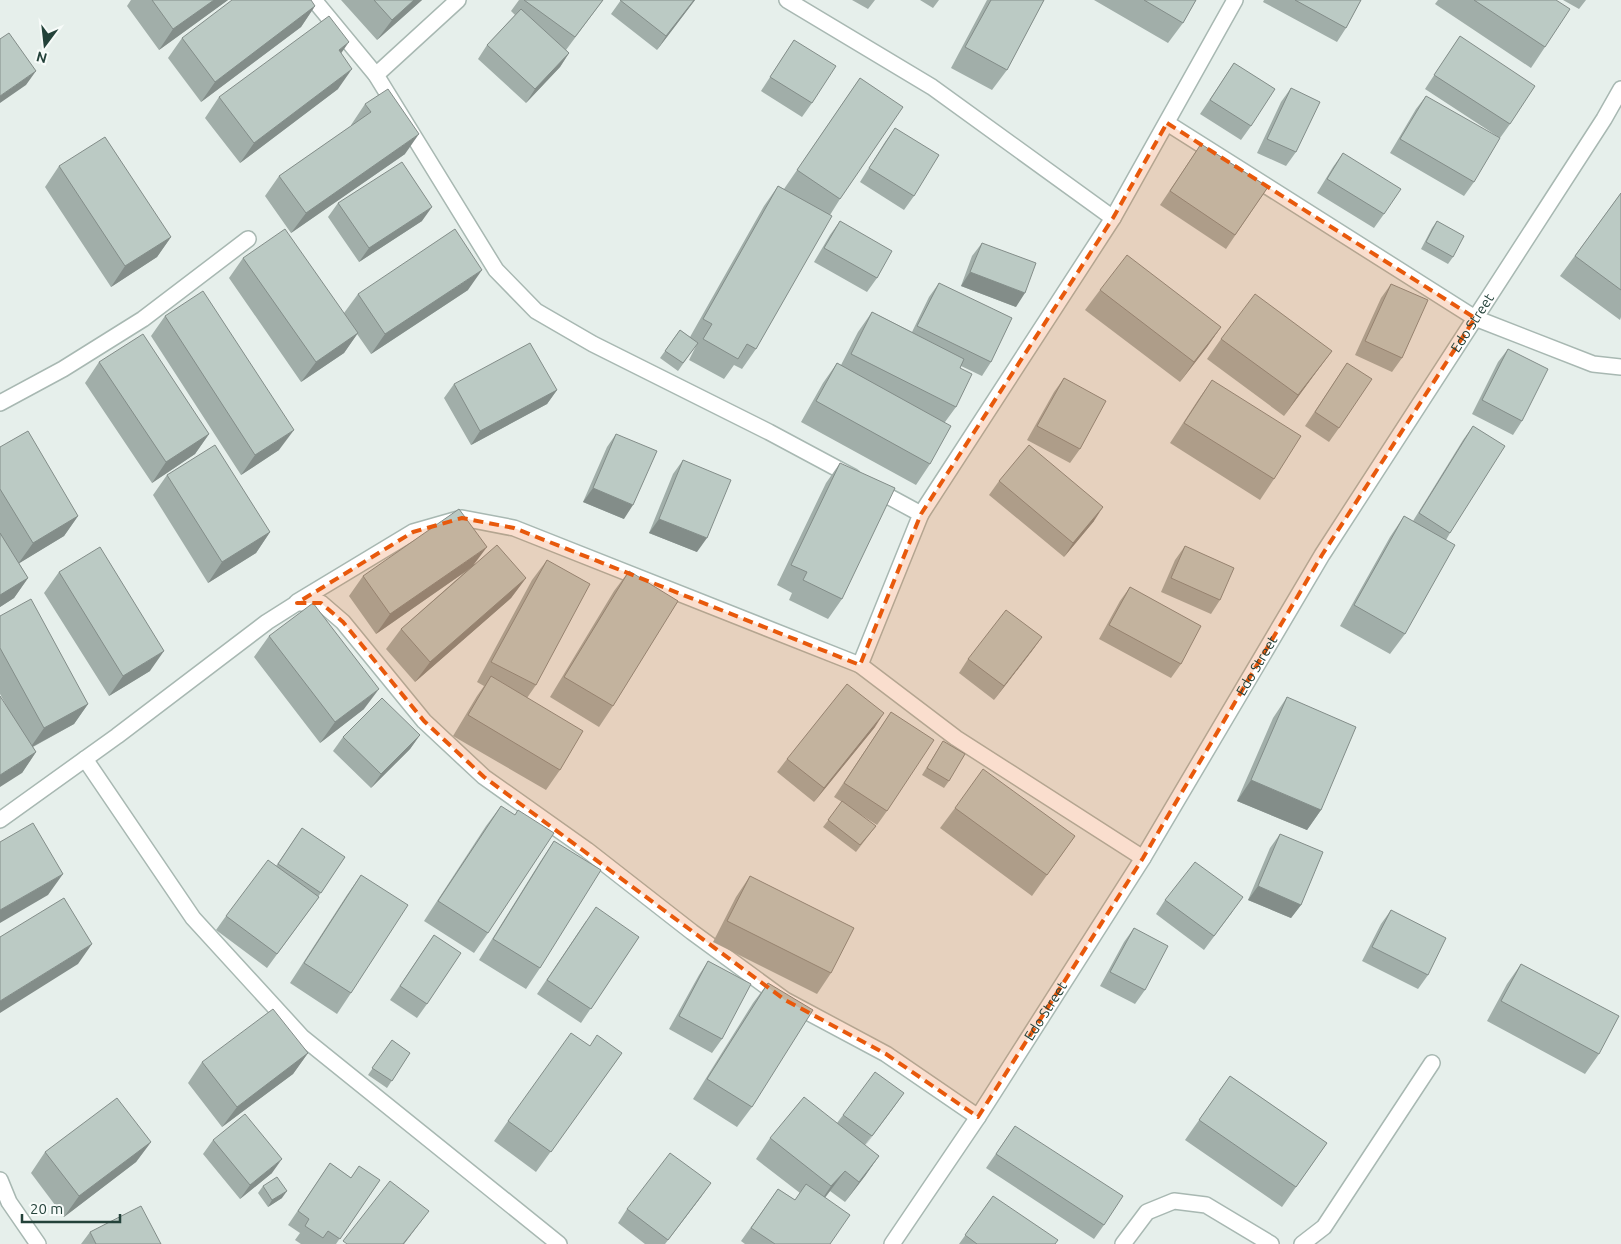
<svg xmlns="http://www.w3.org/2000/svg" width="1621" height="1244" font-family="Ubuntu,sans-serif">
<rect width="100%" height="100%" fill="#e6efeb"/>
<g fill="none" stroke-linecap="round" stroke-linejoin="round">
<defs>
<g id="minor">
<path d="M314,0l62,75 120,195 40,41 57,33 176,88 84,45"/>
<path d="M787,0l145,87 181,131"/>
<path d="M376,75l82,-75"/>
<path d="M1167,123l308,195 118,46 28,3"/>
<path d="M0,403l63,-34 80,-50 105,-80"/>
<path d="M873,488l48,26 -61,151 96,73 187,120"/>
<path d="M921,514l192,-296 122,-218"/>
<path d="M297,602l116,-70 49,-14 52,10 346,137"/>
<path d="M85,759l108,159 109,119 257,207"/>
<path d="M0,820l117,-84 150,-114 30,-19h24l22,19 81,99 60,56 103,73 105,82 93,68 101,54 92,63"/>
<path d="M0,1180l9,22 29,42"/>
<path id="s1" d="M892,1244l86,-127 165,-259 179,-303 282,-436 17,-30"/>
<path d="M1123,1244l24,-32 27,-11 32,4 65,39"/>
<path d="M1302,1244l22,-17 108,-164"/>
</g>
</defs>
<use href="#minor" stroke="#a8b8b2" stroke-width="18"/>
<use href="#minor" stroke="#fff" stroke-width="15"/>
</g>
<path fill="#a1aea9" d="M131,0h97l-69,50 -32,-44z
M341,0h81l-45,40z
M519,0h84l-37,50 3,3 -9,14 -34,36 -48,-44 9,-14 28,-30 -4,-4z
M621,0h74l-38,50 -46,-36z
M852,0h23l-7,9z
M920,0h19l-6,8z
M987,0h57l-37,70 -15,20 -41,-22z
M1094,0h102l-13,23 -15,20z
M1264,0h97l-15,28 -9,14 -74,-40z
M1438,0h118l-11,47 -14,21 -96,-64z
M1563,0h23l-7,9z
M315,6l-14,21 -100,75 -33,-44 14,-20z
M1460,36l50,88 -10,14 -75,-49z
M794,40l18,63 -10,14 -41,-26z
M341,54l-3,35 -98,74 -35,-45 14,-21z
M1234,63l17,63 -10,14 -41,-26z
M860,78l-20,121 -10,16 -74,134 -14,20 -8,-4 -10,14 -35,-19 8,-16 -19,27 -18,-13 20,-28 10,7 74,-131 14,-20 6,3z
M1291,88l5,64 -10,14 -29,-13 24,-51z
M1426,96l48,86 -10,14 -74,-43 26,-44z
M365,104l40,50 -114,79 -26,-37 14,-20 73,-50 -1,-1z
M895,128l19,68 -10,14 -44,-28 25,-40z
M1201,144l67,43 -42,62 -66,-44z
M1343,153l41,61 -10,14 -57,-35 16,-26z
M59,166l112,71 -14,20 -46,30 -66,-100z
M1621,193v124l-1,3 -60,-44z
M338,203l84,18 -63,41 -31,-45z
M840,221l37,57 -10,14 -53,-30 16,-27z
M1437,221l16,36 -5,7 -27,-15 11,-21z
M982,243l34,64 -55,-21 11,-30z
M243,258l101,55 14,-19 110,-4 -97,64 -14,-20 -13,19 -43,29 -72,-104z
M939,283l52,79 -9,14 -21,-10 -1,2 -4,39 -11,15 -15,42 -14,21 -115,-63 22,-39 14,-20 4,2 17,-33 14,-20 40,20 17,-35z
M1391,284l11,74 -10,14 -37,-17 26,-57z
M1100,290l121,37 -14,20 -27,35 -95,-72z
M165,316l114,134 -38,25 -90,-139z
M1221,339l111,12 -15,20 -33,45 -77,-57z
M1508,349l14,72 -9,14 -41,-21 26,-52z
M99,362l110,72 -14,20 -43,29 -67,-100z
M1347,363l-8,65 -10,14 -24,-16z
M1064,378l16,71 -10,14 -43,-23 27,-48z
M1212,380l62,99 -14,21 -90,-57 28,-43z
M454,384l103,6 -10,14 -76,41 -27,-47z
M1473,426l-23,107 -4,7 -41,94 -15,20 -50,-28 50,-89 14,-21 9,5 50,-81z
M616,434l8,85 -41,-17 24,-55z
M0,447l78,69 -14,20 -45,27 9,15 -14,20 -14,9z
M683,460l14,92 -48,-19 24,-59z
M840,463l2,136 -14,20 -39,-19 3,-7 -15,-8 49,-102z
M167,475l103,57 -14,21 -48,30 -55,-88z
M999,481l95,40 -30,36 -75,-62z
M1185,546l35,54 -9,14 -50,-22 14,-32z
M547,560l-11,125 -9,13 33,72 -14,20 -93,-54 24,-40 7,-10 -7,-4 55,-102z
M475,564l51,14 -15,20 -96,84 -29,-33 15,-20 64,-57 -89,62 -27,-38 14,-20z
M629,571l-16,135 -14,21 -49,-30 64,-106z
M59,572l91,99 -41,25 -65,-103z
M1130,587l51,77 -10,14 -72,-39 21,-38z
M0,616l88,88 -14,20 -41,23 3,5 -14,21 -15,-66 -7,-13z
M269,636l95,73 -44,34 -66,-86z
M1042,637l-48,63 -35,-27 9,-14z
M1287,697l34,113 -14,20 -70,-29 36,-83z
M891,712l-4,99 -10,14 -25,-16 24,17 -20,26 -33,-25 19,-25 -8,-5z
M875,727l-61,75 -37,-30 10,-13z
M420,735l-10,14 -39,39 -38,-37 10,-14z
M943,741l6,40 -5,7 -22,-13z
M501,806l-13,127 -14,20 -50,-32 62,-95z
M955,808l120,28 -43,60 -92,-68z
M302,828l43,29 -27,40h1l-52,71 -51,-38 10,-14 50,-50z
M1280,834l21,71 -10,13 -43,-18 22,-52z
M554,841l-14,127 -14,21 -47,-29 61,-98z
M361,875l-10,118 -14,21 -47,-31 57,-88z
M750,876l81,97 -14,21 -104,-52 23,-45z
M1165,900l68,11 -29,39 -48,-36z
M1391,910l37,65 -10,14 -56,-28 19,-37z
M586,921l53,16 -58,86 -44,-29z
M1134,928l11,62 -10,14 -35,-18 24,-44z
M434,935l-7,69 -10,14 -27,-18z
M708,961l14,78 -10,14 -43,-24 30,-54z
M1521,964l78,90 -14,20 -98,-53 20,-37z
M768,983l-16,124 -15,20 -44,-28 60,-96z
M392,1040l18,13 -23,35 -19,-13z
M590,1046l32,7 -86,119 -42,-31 14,-20z
M308,1053l-15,21 -71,53 -34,-44 14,-21z
M1230,1076l97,67 -45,64 -97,-67z
M904,1093l-39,52 14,11 -14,20 -20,26 -15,-11 -5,7 5,46h-85l-4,-3 37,-52 17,11 5,-7 -44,-34 14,-21 67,-15 6,-8z
M1015,1126l89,99 -10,14 -108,-71z
M213,1140l59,33 -32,26 -37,-45z
M151,1142l-15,20 -72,55 -33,-44 14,-21z
M330,1163l21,15 29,2 -44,64h-35l-6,-4 5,-7 -12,-8z
M263,1186l19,12 -14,9 -10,-14z
M993,1196l62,48h-96z
M701,1197l-36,47h-20l-27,-21 9,-14z
M90,1232l71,12h-80z"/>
<path fill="#838d89" d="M214,0h14l-69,50 14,-21z
M414,0h8l-45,40 15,-20z
M694,0h1l-38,50 9,-14z
M315,6l-14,21 -100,75 14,-20z
M349,42l-14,20 4,-12z
M569,53l-9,14 -34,36 9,-14z
M352,69l-14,20 -98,74 14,-20z
M36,71l-10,14 -26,18v-7z
M419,134l-14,20 -114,79 15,-20z
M432,207l-10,14 -63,41 10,-14z
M171,237l-14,20 -46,30 14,-21z
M482,270l-14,20 -97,64 14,-20z
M970,272l55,21 -9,14 -55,-21z
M1221,327l-14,20 -27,35 14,-20z
M358,333l-14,20 -43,29 15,-20z
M1332,351l-15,20 -33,45 14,-21z
M557,390l-10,14 -76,41 9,-14z
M294,430l-15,20 -38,25 14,-20z
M209,434l-14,20 -43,29 14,-21z
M593,488l40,17 -9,14 -41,-17z
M1103,507l-9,14 -30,36 9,-14z
M78,516l-14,20 -46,28 15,-21z
M659,519l48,19 -10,14 -48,-19z
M270,532l-14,21 -48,30 14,-21z
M487,547l-15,20 -96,67 14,-20z
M28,578l-14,20 -14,9v-12z
M526,578l-15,20 -96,84 15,-20z
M1042,637l-10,14 -38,49 10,-14z
M164,651l-14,20 -41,25 14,-20z
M379,689l-15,20 -44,34 15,-21z
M88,704l-14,20 -44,24 14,-20z
M884,713l-9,14 -61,75 10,-14z
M420,735l-10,14 -39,39 10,-14z
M36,752l-14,21 -22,14v-12z
M1251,780l70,30 -14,20 -70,-29z
M63,874l-15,21 -48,28v-13z
M1258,886l43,19 -10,13 -43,-18z
M92,944l-14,20 -78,49v-12z
M308,1053l-15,21 -71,53 15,-20z
M904,1093l-10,14 -32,43 10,-14z
M151,1142l-15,20 -72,55 15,-21z
M879,1156l-14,20 -20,26 14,-20z
M282,1159l-10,14 -32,26 10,-14z
M845,1171l-15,20 -13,16 14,-21z
M711,1183l-10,14 -36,47 3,-4z
M287,1191l-5,7 -14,9 4,-7z
M429,1211l-25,33h-1z"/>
<path fill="#bbcac4" stroke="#838d89" d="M152,0h62l-41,29z
M232,0h79l4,6 -100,76 -33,-44z
M374,0h40l-22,20z
M524,0h79l-28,37z
M620,0h74l-28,36z
M991,0h53l-37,70 -42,-23z
M1144,0h52l-13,23z
M1295,0h66l-15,28z
M1474,0h82l14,9 -25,38z
M521,9l48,44 -34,36 -48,-44z
M329,16l20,26 -10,8 13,19 -98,74 -35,-46z
M9,33l27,38 -36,25v-57z
M1460,36l75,50 -25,38 -76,-49z
M794,40l42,26 -24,37 -42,-26z
M1234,63l41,26 -24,37 -41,-26z
M860,78l43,29 -63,92 -43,-29z
M1291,88l29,14 -24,50 -29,-13z
M388,89l31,45 -113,79 -27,-37 92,-64 -6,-8z
M1426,96l74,42 -26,44 -74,-43z
M895,128l44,27 -25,41 -45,-28z
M105,137l66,100 -46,29 -66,-100z
M1201,144l67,43 -33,48 -65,-44z
M1343,153l58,36 -17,25 -57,-35z
M402,162l30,45 -63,41 -31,-45z
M778,186l54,30 -76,133 -9,-5 -9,15 -35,-20 9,-15 -9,-5z
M1621,193v97l-46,-34z
M840,221l52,30 -15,27 -53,-30z
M1437,221l27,15 -11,21 -27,-15z
M285,229l73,104 -42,29 -73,-104z
M455,229l27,41 -97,64 -27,-40z
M982,243l54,20 -11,30 -55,-21z
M1127,255l94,72 -27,35 -94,-72z
M939,283l73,35 -21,44 -74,-36z
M1391,284l37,16 -26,58 -37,-17z
M203,291l91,139 -39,25 -90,-139z
M1255,294l77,57 -34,44 -77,-56z
M872,312l92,47 -4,9 12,6 -16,33 -105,-53z
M680,330l18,13 -15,20 -18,-12z
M143,334l66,100 -43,28 -67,-100z
M530,343l27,47 -77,41 -26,-47z
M1508,349l40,20 -26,52 -40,-21z
M837,363l114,63 -21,38 -114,-63z
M1347,363l25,16 -33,49 -24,-16z
M1064,378l42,23 -26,48 -43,-23z
M1212,380l89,56 -27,43 -90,-56z
M1473,426l32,20 -55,87 -31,-20z
M28,431l50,85 -45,27 -33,-54v-42z
M616,434l41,17 -24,54 -40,-17z
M215,445l55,87 -48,30 -55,-87z
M1029,445l74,62 -30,36 -74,-62z
M683,460l48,20 -24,58 -48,-19z
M840,463l55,25 -53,111 -39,-19 4,-8 -16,-7z
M459,509l28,38 -97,67 -27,-38z
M1404,516l51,29 -50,89 -51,-29z
M0,533l28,45 -28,17z
M497,545l29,33 -96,84 -29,-33z
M1185,546l49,22 -14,32 -49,-22z
M100,547l64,104 -41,25 -64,-104z
M547,560l43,24 -54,101 -45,-23z
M629,571l49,30 -65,105 -49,-29z
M1130,587l71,39 -20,38 -72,-39z
M31,599l57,105 -44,24 -44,-80v-32z
M313,603l66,86 -44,33 -66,-86z
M1006,610l36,27 -38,49 -36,-27z
M491,676l92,55 -23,39 -92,-55z
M847,684l37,29 -60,75 -37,-29z
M0,696l36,56 -36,23z
M1287,697l69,30 -35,83 -70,-30z
M382,698l38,37 -39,39 -38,-37z
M891,712l43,28 -47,71 -43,-28z
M943,741l22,13 -16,27 -22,-13z
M983,769l92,67 -28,39 -92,-67z
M842,801l34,25 -16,19 -32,-25z
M501,806l14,9 3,-5 36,23 -66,100 -50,-32z
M33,823l30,51 -63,36v-68z
M302,828l43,29 -24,36 -43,-29z
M1280,834l43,18 -22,53 -43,-19z
M554,841l47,29 -61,98 -47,-29z
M268,860l51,37 -42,57 -51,-38z
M1195,862l48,35 -29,39 -49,-36z
M361,875l47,30 -57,88 -47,-30z
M750,876l104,52 -23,45 -104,-52z
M64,898l28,46 -92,57v-64z
M596,907l43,30 -48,72 -44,-29z
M1391,910l55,28 -18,37 -56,-28z
M1134,928l34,18 -23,44 -35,-18z
M434,935l27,18 -34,51 -27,-18z
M708,961l43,23 -29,55 -43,-23z
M1521,964l98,52 -20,38 -98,-53z
M768,983l45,27 -61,97 -45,-28z
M273,1009l35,44 -71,54 -35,-45z
M571,1033l19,13 7,-11 25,18 -71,99 -43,-31z
M392,1040l18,13 -18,28 -20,-13z
M875,1072l29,21 -32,43 -29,-21z
M1230,1076l97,67 -31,44 -97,-67z
M804,1097l75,59 -20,26 -14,-11 -14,15 -61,-48z
M117,1098l34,44 -72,54 -34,-44z
M245,1114l37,45 -32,26 -37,-45z
M1015,1126l108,70 -19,29 -108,-71z
M670,1153l41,30 -43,57 -41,-31z
M330,1163l21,15 8,-12 21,14 -40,59 -12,-8 -5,7 -18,-12 4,-7 -11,-8z
M277,1177l10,14 -15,9 -9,-14z
M390,1181l39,30 -26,33h-56l-4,-3z
M806,1184l44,31 -20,29h-55l-24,-16 27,-39 17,11z
M993,1196l65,44 -3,4h-78l-12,-9z
M141,1206l20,38h-65l-6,-12z"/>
<path fill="#e8590c" fill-opacity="0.2" stroke="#e8590c" stroke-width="4" stroke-dasharray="10 6" stroke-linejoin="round" d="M1167,123l308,195 -153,237 -179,303 -165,259 -92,-63 -101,-54 -301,-223 -60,-56 -81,-99 -22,-19h-24l116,-71 49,-14 52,10 346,137 61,-151 192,-296z"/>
<g text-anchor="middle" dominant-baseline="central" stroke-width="5" stroke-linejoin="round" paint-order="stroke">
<g font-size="14" fill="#24423a" stroke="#f7fbf9">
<text stroke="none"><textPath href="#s1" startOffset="1089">Edo Street</textPath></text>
<text stroke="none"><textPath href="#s1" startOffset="684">Edo Street</textPath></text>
<text stroke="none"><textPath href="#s1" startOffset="279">Edo Street</textPath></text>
</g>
</g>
<g transform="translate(45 45) rotate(195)" stroke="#f7fbf9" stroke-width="4" paint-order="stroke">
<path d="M0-4L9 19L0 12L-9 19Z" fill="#24423a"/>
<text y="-8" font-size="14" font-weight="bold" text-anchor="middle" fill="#24423a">N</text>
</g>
<path d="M22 1214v8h98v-8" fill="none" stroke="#24423a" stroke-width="2.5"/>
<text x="30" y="1214" font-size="15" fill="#24423a" stroke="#f7fbf9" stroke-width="4" paint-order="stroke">20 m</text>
</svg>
